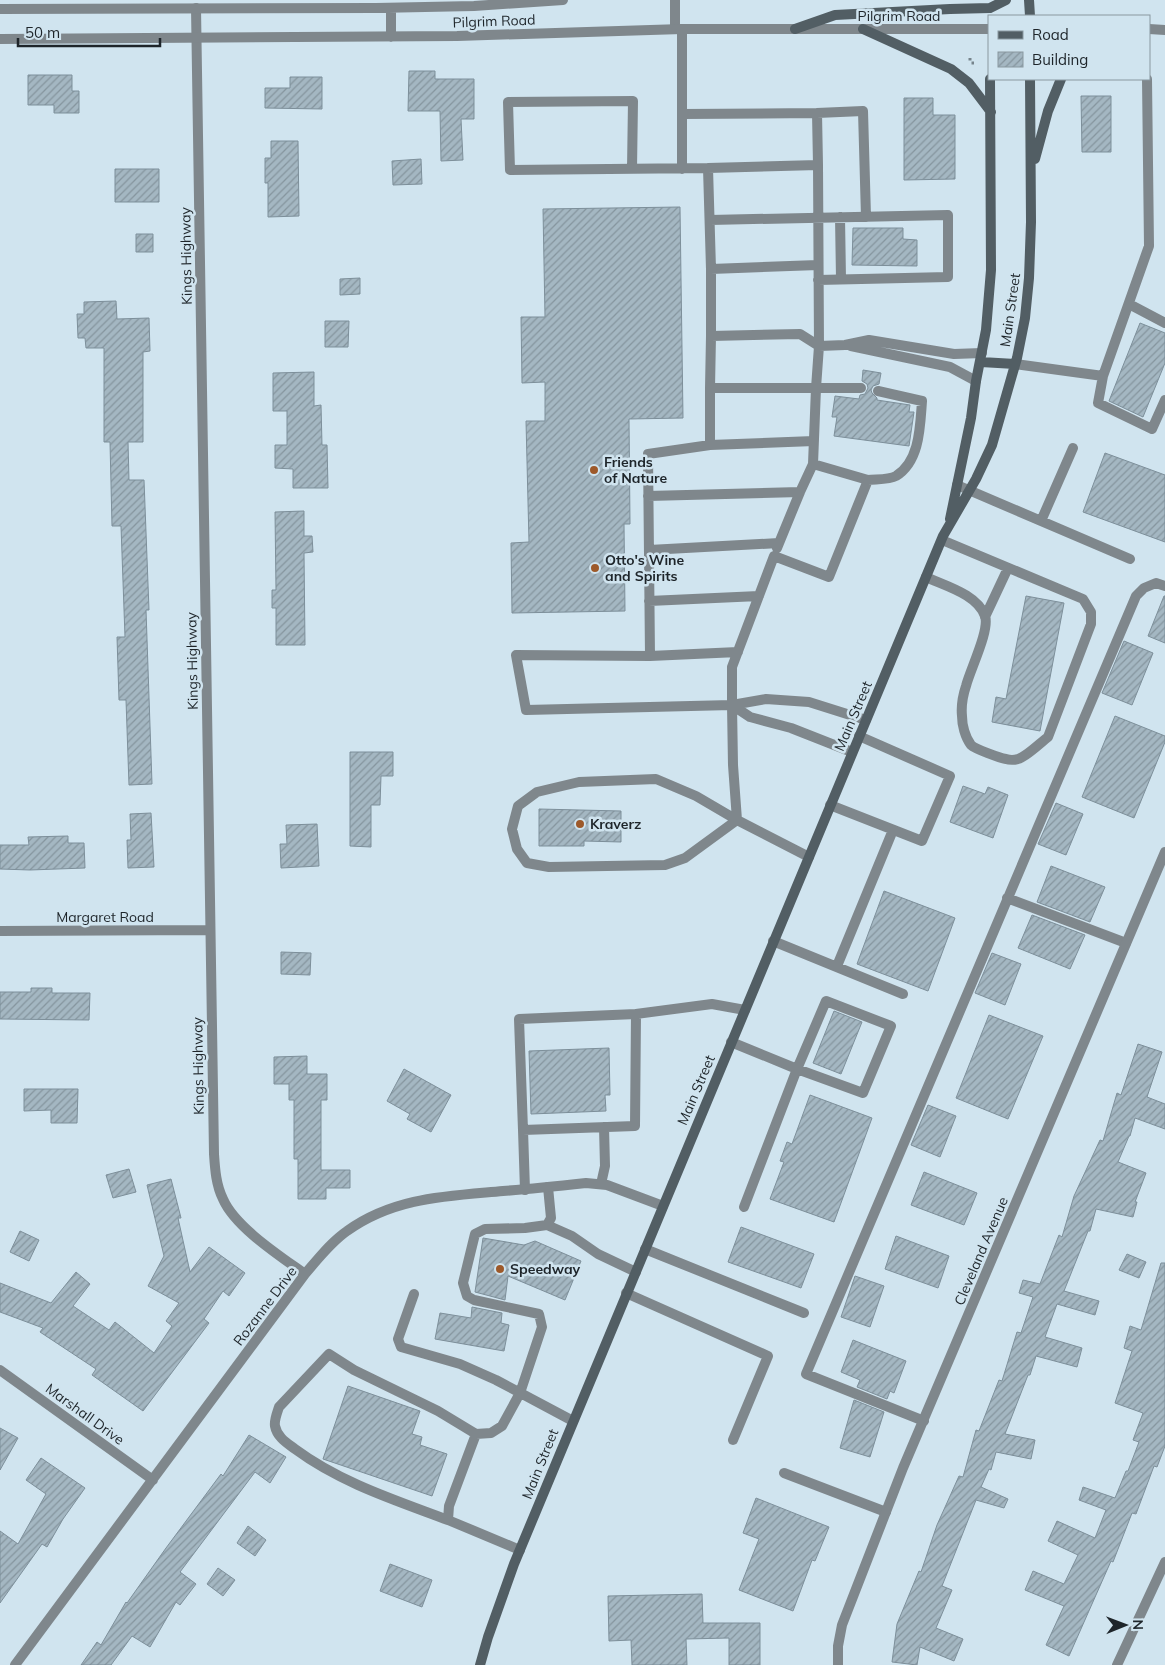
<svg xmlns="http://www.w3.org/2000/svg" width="1165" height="1665" font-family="Mulish,sans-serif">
<defs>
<pattern id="building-hatch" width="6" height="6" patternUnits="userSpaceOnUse" patternTransform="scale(1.25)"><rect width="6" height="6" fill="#a4b7c2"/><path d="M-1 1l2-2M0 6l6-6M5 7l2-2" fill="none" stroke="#85959e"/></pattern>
</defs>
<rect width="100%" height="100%" fill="#d0e4ef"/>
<path fill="url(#building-hatch)" stroke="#7d8f9a" d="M409,71h26v8h39v40h-13l2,41 -22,1 -1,-50h-32z
M28,75h44v16h7v22h-25v-8h-26z
M290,77h32v32l-57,-1v-20h25z
M1081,96h30v56h-29z
M904,98h29v17h22v64l-51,1z
M271,141h27l1,75 -31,1v-34h-3v-25h6z
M421,159l1,25 -29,1 -1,-24z
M115,169h44v33h-44z
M680,207l3,211 -54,1 1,105h-6l1,87 -113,2 -1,-70 18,-1 -3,-121h19v-39l-23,1 -1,-66h24l-2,-108z
M853,228h50v11l14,1v26l-65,-1z
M136,234h17v18h-17z
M360,278v16l-20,1v-16z
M116,301l1,18 32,-1 1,33 -7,1v90h-15l1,38h15l5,130h-3l6,174 -23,1 -3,-85h-7l-2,-63h8l-4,-111h-9l-2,-84h-6v-94h-18l-1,-10h-7l-1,-24h7v-12z
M325,321h24l-1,26h-23z
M1140,323l25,10v30l-22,54 -34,-16z
M863,370l18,3 -2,11 -6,2 -2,4 1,3 5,5v2l33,5 -1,7h5l-5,34 -75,-10 3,-19h-5l3,-21 24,3 1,-4 5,-1 3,-6 -1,-4 -5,-3z
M314,372v34l7,-1 1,40h5l1,43h-35v-19l-18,-1v-23h12v-34h-14v-38z
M1105,453l60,22v67l-82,-30z
M304,511v25h8l1,16 -9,1 1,92h-29v-37h-4v-18h4l-1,-78z
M1026,596l38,7 -24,128 -48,-9 4,-25 10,2z
M1164,596h1v47l-17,-7z
M1124,641l29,12 -21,52 -30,-12z
M1115,716l50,20v6l-31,76 -52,-21z
M350,752h43v24h-12l-1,29h-9v42l-21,-1z
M963,786l22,8 3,-7 20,8 -15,43 -43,-16z
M1056,803l27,11 -17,41 -28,-11z
M539,809l82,2v31l-37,-1v5h-45z
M151,813l3,54 -26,1 -1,-28h4l-1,-26z
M317,824l2,42 -38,2 -1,-24h7l-1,-19z
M68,836v7h16l1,25 -55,2 -30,-1v-24h29l-1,-8z
M1051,866l54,21 -15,35 -53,-20z
M884,891l71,27 -27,73 -71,-27z
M1032,915l53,20 -15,34 -52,-21z
M281,952l30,1 -1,22 -29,-1z
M992,953l29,11 -16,41 -30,-12z
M31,988h21v5h38l-1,27 -89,-1v-27h31z
M834,1011l28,11 -21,52 -28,-11z
M989,1015l54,21 -35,83 -52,-21z
M1138,1044l24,8 -15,45 18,7v25l-30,-11 -5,18h-1l-11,26 28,11 -11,29h2l-4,15 -37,-8 -6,22h-2l-24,60 35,10 -4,14 -38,-11 -12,33 37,11 -5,19 -41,-11 -6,19h-2l-23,59 30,6 -4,19 -35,-7 -5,18 -2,-1 -8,18 27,12 -4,9 -28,-8 -34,86 10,4 -16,38 27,11 -9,22 -34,-14 -3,18 -25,-3 5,-38 22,-53 2,1 16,-47 22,-49 4,1 13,-47 3,1 20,-51 3,1 15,-49 4,1 12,-36 -14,-4 4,-13 17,4 19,-49 3,2 12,-41 26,-56 3,1 14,-48 4,2z
M609,1048l1,47h-5l1,16 -75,3 -2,-63z
M307,1056v18h20v26h-6v70h29v18h-24v11h-28v-40h-4v-59h-5v-16h-15v-27z
M404,1069l47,26 -20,37 -24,-13 3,-5 -23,-13z
M24,1089h54l-1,34h-26v-13l-27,1z
M810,1095l62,23 -38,104 -64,-23 14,-37 -4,-1 7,-19 5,2z
M928,1105l28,11 -16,41 -29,-12z
M129,1169l7,23 -23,6 -7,-23z
M924,1172l53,21 -13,32 -53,-20z
M171,1179l10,39h-3l12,54 19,-25 36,26 -16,23 -6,-5 -19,28 5,4 -66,88 -51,-36 4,-6 -56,-37 3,-4 -43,-16v-29l51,20 25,-31 14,12 -17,22 36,24 6,-8 39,31 18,-27 -6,-5 13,-18 -31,-17 16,-30 -17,-71z
M741,1227l73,27 -13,34 -73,-26z
M20,1231l19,9 -10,21 -19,-9z
M896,1236l53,20 -11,32 -53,-19z
M483,1238l41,7 11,-4 46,20 -16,39 -57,-24 -3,24 -30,-8z
M1127,1254l19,8 -7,16 -20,-8z
M1161,1263h4v183l-8,21 -3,-1 -18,48 -4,-1 -19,49 -2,-1 -42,95 -23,-11 18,-39 -39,-16 8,-19 31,13 14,-29 -30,-14 9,-20 38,17 11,-28 -27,-10 4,-13 32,11 11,-27h2l11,-29 -6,-2 10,-27 -28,-10 17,-52 -8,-3 6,-22 11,4z
M855,1276l29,10 -14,41 -29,-10z
M472,1307l30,6 -1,10 8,2 -5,26 -69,-12 5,-26 31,5z
M853,1340l53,21 -12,32 -4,-2 -3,8 -30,-12 3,-7 -19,-8z
M348,1386l72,25 -8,23 10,3 -2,8 27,9 -15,42 -109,-37z
M854,1400l30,12 -14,45 -30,-9z
M0,1428l18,10 -18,32z
M249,1435l37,22 -16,26 -15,-11 -75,100 16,12 -16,21 -4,-3 -26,45 -18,-11 -21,29h-30l16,-23 4,3 25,-43 1,1 39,-55 55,-74 2,2z
M41,1458l44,30 -22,31 -16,28 -5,-3 -42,59v-72l18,13 28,-50 -20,-14z
M756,1498l73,29 -14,34 -3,-1 -19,51 -54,-21 20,-51 -16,-6z
M248,1526l18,14 -11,16 -18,-13z
M390,1564l42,16 -10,27 -42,-16z
M218,1568l17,12 -12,16 -16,-12z
M702,1594l1,29h57v42h-31v-27l-43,1 1,26h-55l-1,-25 -22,1 -1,-45z"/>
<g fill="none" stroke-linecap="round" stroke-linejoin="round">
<path stroke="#76848c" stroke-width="3" stroke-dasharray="2.5 4" stroke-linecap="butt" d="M970,58v5h5"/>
<path stroke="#7f878c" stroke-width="10" d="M817,113l46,-2 3,106
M682,114l135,-1 1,52 -110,3
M818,165l1,181 -3,42h-106v57l-62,9 2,202 -134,-1 10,55 206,-5v-38l42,-111 55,21 39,-97 -55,-16 3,-76h45
M632,169l1,-68 -125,1 2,68 198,-2 3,101v67l89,-2 19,12 26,-1 24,-5 85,14 28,-1
M682,169v-140
M840,217l1,62
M710,220l238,-5v62l-130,3
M711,269l107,-4
M1129,304l36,19
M851,346l99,21 26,14
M1015,364l88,12 46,-130 -2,-167
M1103,376l-5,27 54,26 13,-29
M710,388l1,-52
M710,445l104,-4
M868,480c8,-1 21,0 28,-4 24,-15 24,-49 26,-75l-44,-10
M957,485l173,74
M648,496l152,-4 13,-28
M1041,521l32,-73
M777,548l23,-56
M649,550l130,-7
M926,577c19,9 51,17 59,39 5,14 -15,54 -19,70 -3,9 -5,20 -4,30 0,9 3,21 9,29 4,4 29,13 35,14 3,1 9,1 12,0 8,-2 22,-16 30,-22l43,-113v-12l-8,-13 -141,-59
M649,601l110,-5
M985,617l23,-49
M650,656l88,-4
M732,705l1,60 4,55 -52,38 -20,7 -116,2 -22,-4 -10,-14 -5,-20 6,-23 19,-14 42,-10 77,-3 40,17 41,24 72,37
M732,705l34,-6 43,3 57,18
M732,705l18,12 41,11 61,24
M830,805l92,36 28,-65 -91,-40
M1007,898l119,45
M773,941l130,53
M837,966l56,-136
M731,1042l66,27 66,24 28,-67 -65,-25 -29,68 -53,138
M523,1130l-4,-111 117,-5
M601,1184l4,-18 -1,-39
M525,1190l-2,-60 112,-4 1,-112 76,-10 33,6
M547,1225l25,11 26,18 38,18
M645,1249l159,64
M626,1293l142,63 -35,84
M414,1294l-16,45 3,8 59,17 36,16 77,41
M924,1421l-118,-47 330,-778 8,-8 12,-5 9,3
M476,1434l-27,72 -1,14 72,30
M784,1473l102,39
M448,1520c-53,-20 -107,-37 -153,-71 -8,-6 -18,-12 -20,-23 -1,-6 2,-13 4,-19l50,-53 25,16 84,41 38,23 15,-1 11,-7 18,-33 22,-66 -3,-13 -65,-14 -7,-4 -4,-13 12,-49 10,-5 40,-1 22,-3 4,-7 -3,-31"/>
<path stroke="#7f878c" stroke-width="10" d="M675,0v29
M196,8l18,1146c1,15 2,31 9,45 12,28 57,57 82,75
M0,931l210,-1
M0,1370l153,110
M15,1665l290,-391c13,-15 26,-32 42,-43 47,-34 101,-35 156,-40 28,-2 56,-5 83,-8l21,2 56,21
M838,1665v-19l4,-21 61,-157 262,-616
M1117,1665l48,-103"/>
<path stroke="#7f878c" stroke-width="10" d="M0,9l376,-1 98,-2 89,-6
M1149,29l16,1
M391,37v-29
M0,39l457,-3 225,-7h307"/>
<path stroke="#525e64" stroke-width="10" d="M1029,0l1,16
M795,29l40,-14 115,-6 40,-1 16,-8
M863,29l88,40 18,14 22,29
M1035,159l13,-48 13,-32
M981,362l34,2
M950,519l21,-101 5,-37 10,-51 5,-60 -1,-191
M480,1665l8,-28 26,-73 429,-1028 33,-57 16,-34 25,-87 8,-40 4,-40 2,-56 -1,-143"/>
</g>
<g fill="#9d592a" stroke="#d0e4ef" stroke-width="2">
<circle cx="594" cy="470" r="5"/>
<circle cx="595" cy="568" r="5"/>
<circle cx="580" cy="824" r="5"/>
<circle cx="500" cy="1269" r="5"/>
</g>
<g text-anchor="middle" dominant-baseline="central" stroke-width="5" stroke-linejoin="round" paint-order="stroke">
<g font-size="14" fill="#1e252a" stroke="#d0e4ef">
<text x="899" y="16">Pilgrim Road</text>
<text transform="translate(494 21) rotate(-2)">Pilgrim Road</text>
<text transform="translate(186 256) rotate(-91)">Kings Highway</text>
<text transform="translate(1010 310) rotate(-82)">Main Street</text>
<text transform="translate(192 661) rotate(-91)">Kings Highway</text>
<text transform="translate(853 716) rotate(-67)">Main Street</text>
<text x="105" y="917">Margaret Road</text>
<text transform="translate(198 1066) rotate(-91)">Kings Highway</text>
<text transform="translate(696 1090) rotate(-67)">Main Street</text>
<text transform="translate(981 1251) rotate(-67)">Cleveland Avenue</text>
<text transform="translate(265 1306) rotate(-53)">Rozanne Drive</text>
<text transform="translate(85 1414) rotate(36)">Marshall Drive</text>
<text transform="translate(540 1464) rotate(-68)">Main Street</text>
</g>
<g font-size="14" font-weight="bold" fill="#1e252a" stroke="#d0e4ef" text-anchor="start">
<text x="604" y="462">Friends<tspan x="604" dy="16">of Nature</tspan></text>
<text x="605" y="560">Otto's Wine<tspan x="605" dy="16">and Spirits</tspan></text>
<text x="590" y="824">Kraverz</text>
<text x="510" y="1269">Speedway</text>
</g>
</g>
<rect x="988" y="15" width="162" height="65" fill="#d0e4ef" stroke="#8998a0"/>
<rect x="998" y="31" width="25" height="8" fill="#525e64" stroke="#8998a0"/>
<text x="1032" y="40" font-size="15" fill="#1e252a">Road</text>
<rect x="998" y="52" width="25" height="15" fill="url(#building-hatch)" stroke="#8998a0"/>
<text x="1032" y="65" font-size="15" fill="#1e252a">Building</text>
<g transform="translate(1125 1625) rotate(89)" stroke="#d0e4ef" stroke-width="4" paint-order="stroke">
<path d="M0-4L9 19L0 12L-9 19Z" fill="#1e252a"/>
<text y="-8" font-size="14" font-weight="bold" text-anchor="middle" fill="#1e252a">N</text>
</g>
<path d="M18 38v8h142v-8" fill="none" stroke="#1e252a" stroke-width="2.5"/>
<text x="25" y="38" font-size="15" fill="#1e252a" stroke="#d0e4ef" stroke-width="4" paint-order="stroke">50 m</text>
</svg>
